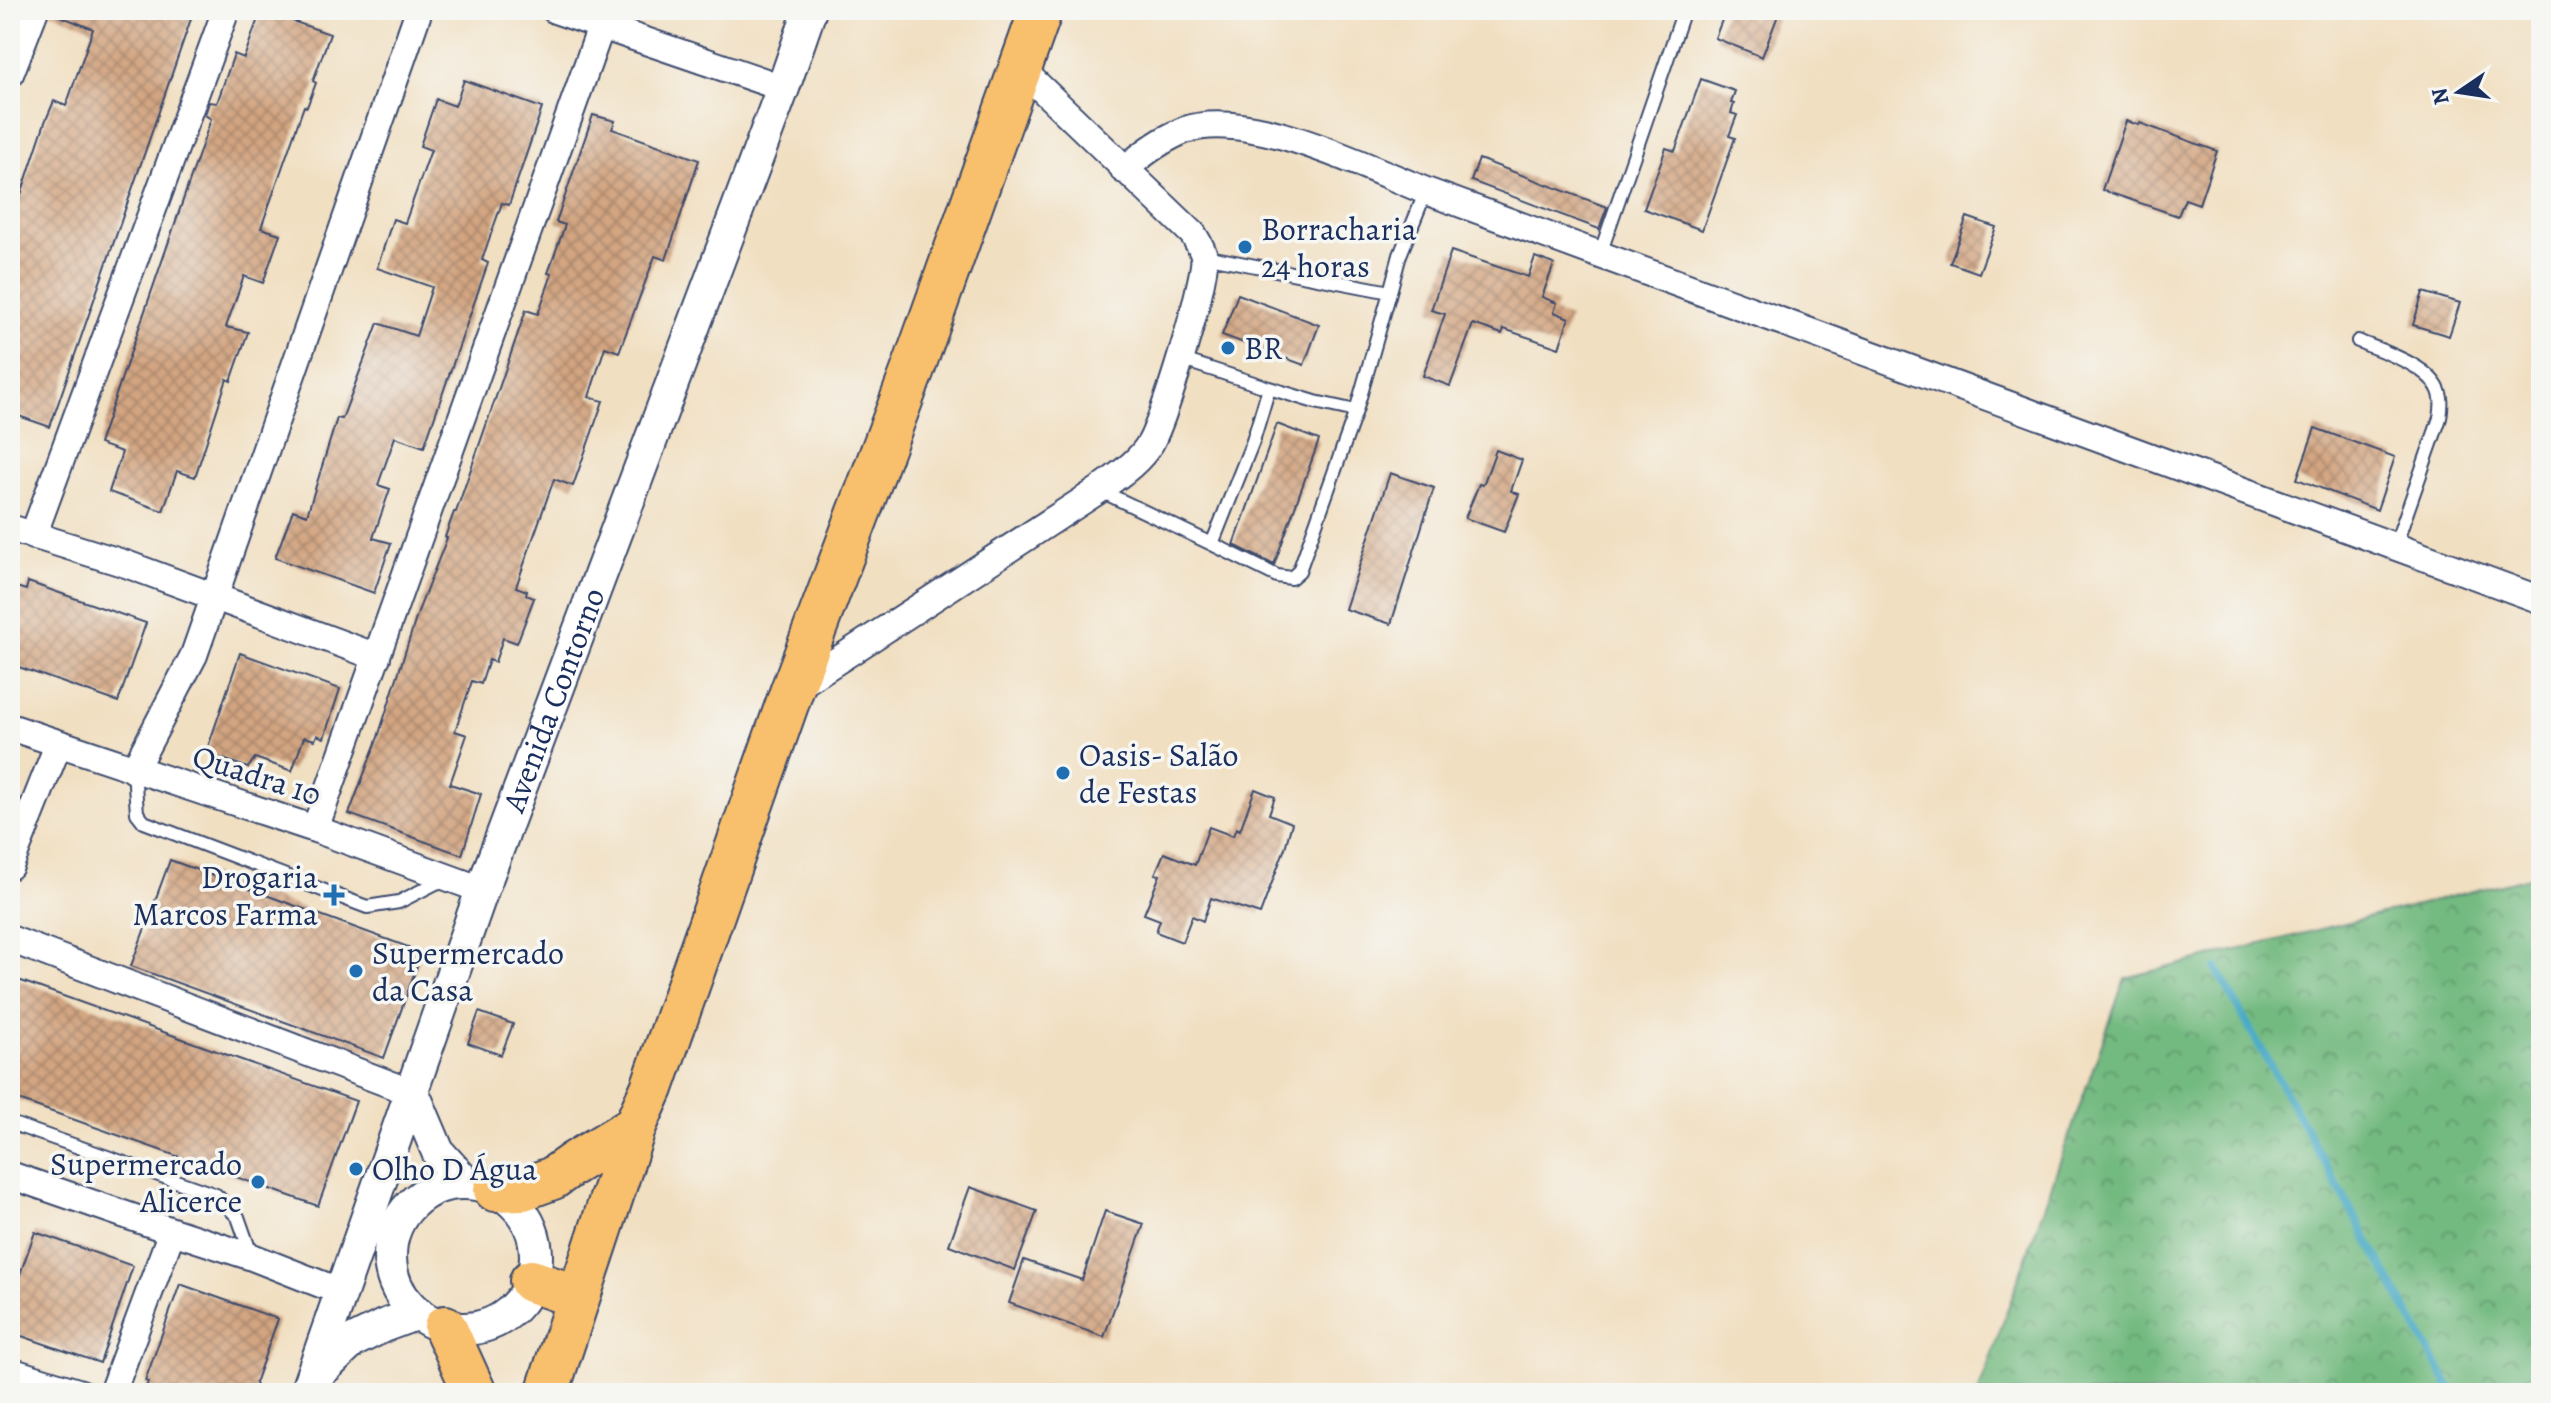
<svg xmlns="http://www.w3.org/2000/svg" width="2551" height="1403" font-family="Alegreya,serif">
<defs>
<pattern id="forest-crowns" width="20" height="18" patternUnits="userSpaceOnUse" patternTransform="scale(2)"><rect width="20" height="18" fill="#73ba80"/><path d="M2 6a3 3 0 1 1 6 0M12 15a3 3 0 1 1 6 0" fill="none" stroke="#5e986c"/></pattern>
<pattern id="building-cross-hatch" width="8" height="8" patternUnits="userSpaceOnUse" patternTransform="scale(2)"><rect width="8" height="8" fill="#d3a581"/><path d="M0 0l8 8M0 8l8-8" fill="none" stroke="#aa876d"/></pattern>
</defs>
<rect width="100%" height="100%" fill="#f6f6f2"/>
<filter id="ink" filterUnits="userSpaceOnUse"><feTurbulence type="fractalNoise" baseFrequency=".0125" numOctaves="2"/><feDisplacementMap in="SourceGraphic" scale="16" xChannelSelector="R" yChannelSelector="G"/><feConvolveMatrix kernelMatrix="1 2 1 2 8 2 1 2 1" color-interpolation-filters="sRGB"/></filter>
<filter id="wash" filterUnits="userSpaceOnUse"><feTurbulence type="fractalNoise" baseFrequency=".006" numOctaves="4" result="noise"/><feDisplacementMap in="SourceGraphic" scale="32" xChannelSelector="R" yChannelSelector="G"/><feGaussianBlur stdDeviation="1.8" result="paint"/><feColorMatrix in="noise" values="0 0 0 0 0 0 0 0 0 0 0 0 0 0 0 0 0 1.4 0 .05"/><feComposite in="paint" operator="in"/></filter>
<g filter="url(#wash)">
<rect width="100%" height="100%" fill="#f1dfc1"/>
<path fill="url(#forest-crowns)" stroke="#47746f" stroke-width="2" d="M2541,874v519h-563l147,-415z"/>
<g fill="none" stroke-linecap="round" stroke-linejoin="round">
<path stroke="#43a7c3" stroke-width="8" d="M2216,968l237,425"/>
</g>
<g id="blocks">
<path fill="url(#building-cross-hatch)" d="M51,10h143l-144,417 -40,-14v-185l35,-106 9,-21 12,5 27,-77 -43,-17z
M261,10l69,24 -17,47 3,2 -9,24 -3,-1 -43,122 19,6 -17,49 -19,-7 -18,51 22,5 -17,49 -4,-2 -32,98 -18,-6 -14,40 -54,-19 13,-40 -23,-8 112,-325 -6,-4 4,-13 8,1 17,-49 10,4z
M1726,10h54l-18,47 -47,-19z
M1701,79l34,12 -4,12 3,1 -3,9 6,2 -8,21 6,2 -33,92 -58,-21 22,-61 9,3z
M464,80l78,28 -33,97 -7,-2 -17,48 -3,9 6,3 -64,184 -29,-10 -17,48 12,4 -17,49 18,5 -17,50 -99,-35 18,-48 14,5 30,-97 5,1 36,-96 38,13 16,-49 -55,-19 16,-49 12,4 26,-73 -11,-4 16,-47 19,7z
M593,115l22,6 -3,8 87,31 -33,100 -11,-4 -36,96 -14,-5 -16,50 14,4 -30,85 -19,-7 -38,108 11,4 -1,4 8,3 -17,45 -14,-5 -8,24 -6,-2 -8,24 -9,-3 -17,50 12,4 -17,49 31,10 -19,61 -113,-41 29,-77 41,-128 28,-71 -2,-1 9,-25h2l70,-202 12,4 14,-40 -4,-1 17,-48 -9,-3z
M2126,121l13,4 1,-2 77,28 -18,53 -14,-5 -7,17 -76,-26z
M1479,159l128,48 -8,22 -128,-48z
M1967,217l29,10 -17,46 -29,-10z
M1451,251l77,26 7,-20 19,7 -12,33 15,6 -3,9 15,6 -10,30 -55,-19 -2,5 -29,-10 -23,62 -27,-10 22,-62 -14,-4z
M2423,292l37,11 -11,33 -36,-11z
M1238,294l81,31 -15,40 -82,-30z
M1277,424l42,16 -45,125 -40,-20z
M2315,428l80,29 -18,53 -80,-31z
M1496,450l26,10 -11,31 8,3 -15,38 -39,-14 14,-34 4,1z
M1390,473l44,15 -43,136 -46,-15z
M28,582l118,41 -28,79 -108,-38v-79l16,5z
M240,653l100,36 -16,49 -7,-3 -2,5 -11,-3 -12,34 -37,-13 -7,10 -42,-15z
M1255,789l20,8 -6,17 23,9 -7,25 -25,66 -49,-16 -8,23 -11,-5 -10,26 -26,-10 4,-12 -16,-6 16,-39 -5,-1 9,-21 31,12 14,-38 24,9 3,-8 4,2z
M170,860l252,92 -38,106 -253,-92z
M10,977l346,124 -38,105 -308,-109z
M479,1012l34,12 -12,31 -33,-12z
M970,1187l67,24 -22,59 -66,-25z
M1105,1211l39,13 -40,113 -95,-34 15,-43 58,20z
M35,1232l98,34 -33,97 -90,-31v-30z
M180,1284l98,35 -23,64 3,10h-114l4,-11 -3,-1z"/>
</g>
</g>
<g filter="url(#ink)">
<use href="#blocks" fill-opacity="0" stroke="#3b496d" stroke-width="2"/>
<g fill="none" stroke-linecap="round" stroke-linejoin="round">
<defs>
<path id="service" d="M1600,254l84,-244
M1204,256l186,36 10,-37 26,-64
M2358,341c25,11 79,26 83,57 1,6 0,14 -1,20l-45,128
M1269,388l46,14 41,9 34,-119
M1099,490l113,54 41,-103 16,-53 -89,-29
M1212,544l65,32 14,2 8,-7 57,-160
M134,770l3,43 7,9 223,85 32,-5 45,-23
M10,1123l206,72 22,22 13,37"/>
<path id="minor" d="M555,10l228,78
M10,74l25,-64
M1124,170c18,-16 38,-31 61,-40 64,-22 180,37 241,61l1115,409
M10,528l116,36 251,93
M33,536l193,-526
M792,690l307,-200c18,-14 38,-26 50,-45 13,-18 59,-170 55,-189 -2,-8 -7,-15 -11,-22l-172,-165
M10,727l305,102 167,61
M134,770l60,-115 225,-645
M315,829l292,-819
M10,866l48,-121
M10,939l403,154
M10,1175l162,56
M10,1371l71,22
M112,1393l60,-162 80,26 89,35"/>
<g id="tertiary">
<path d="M413,1093l25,59 27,30"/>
<circle cx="463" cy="1256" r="73"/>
<path d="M313,1379l40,-38 30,-15 35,-13"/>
<path id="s1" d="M306,1393l176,-503 301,-802 27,-78"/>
</g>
<path id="trunk" d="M495,1190l28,-1 30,-11 21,-15 61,-37
M531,1281l47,16
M445,1327l30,66
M547,1393l88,-267 17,-38 140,-398 121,-321 128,-359"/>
</defs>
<use href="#service" stroke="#3b496d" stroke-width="16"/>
<use href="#minor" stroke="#3b496d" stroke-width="30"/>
<use href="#tertiary" stroke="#3b496d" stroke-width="36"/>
<use href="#trunk" stroke="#3b496d" stroke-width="46"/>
<use href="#service" stroke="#fff" stroke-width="12"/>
<use href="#minor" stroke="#fff" stroke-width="26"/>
<use href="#tertiary" stroke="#fff" stroke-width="32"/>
<use href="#trunk" stroke="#f8bf6c" stroke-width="42"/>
</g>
</g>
<g fill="#1f6fb2" stroke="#f6f6f2" stroke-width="3">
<circle cx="1245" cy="247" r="8"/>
<circle cx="1228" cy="348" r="8"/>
<circle cx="1063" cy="773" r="8"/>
<path d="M330 883h8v8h8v8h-8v8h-8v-8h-8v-8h8z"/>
<circle cx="356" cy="971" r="8"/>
<circle cx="356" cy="1169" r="8"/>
<circle cx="258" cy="1182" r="8"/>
</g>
<g text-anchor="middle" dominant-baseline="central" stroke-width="7" stroke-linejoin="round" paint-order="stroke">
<g font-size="32" fill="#1b2f5e" stroke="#f6f6f2" text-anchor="start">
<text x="1261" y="229">Borracharia<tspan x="1261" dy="37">24 horas</tspan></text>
<text x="1244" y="348">BR</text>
<text x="1079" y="755">Oasis- Salão<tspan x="1079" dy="37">de Festas</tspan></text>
<text x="318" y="877" text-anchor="end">Drogaria<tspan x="318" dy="37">Marcos Farma</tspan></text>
<text x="372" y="953">Supermercado<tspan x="372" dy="37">da Casa</tspan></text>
<text x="242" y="1164" text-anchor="end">Supermercado<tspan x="242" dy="37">Alicerce</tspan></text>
<text x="372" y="1169">Olho D Água</text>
</g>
<g font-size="32" fill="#1b2f5e" stroke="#f6f6f2">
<text stroke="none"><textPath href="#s1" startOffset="736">Avenida Contorno</textPath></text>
<text transform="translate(257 775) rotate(18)">Quadra 10</text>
</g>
</g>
<rect width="2551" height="1403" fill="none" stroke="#f6f6f2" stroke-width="40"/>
<g transform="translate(2459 92) rotate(257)" stroke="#f6f6f2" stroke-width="6" paint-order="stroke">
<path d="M0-6L14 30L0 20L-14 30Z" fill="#1b2f5e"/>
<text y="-12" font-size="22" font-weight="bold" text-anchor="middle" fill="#1b2f5e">N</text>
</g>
</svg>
